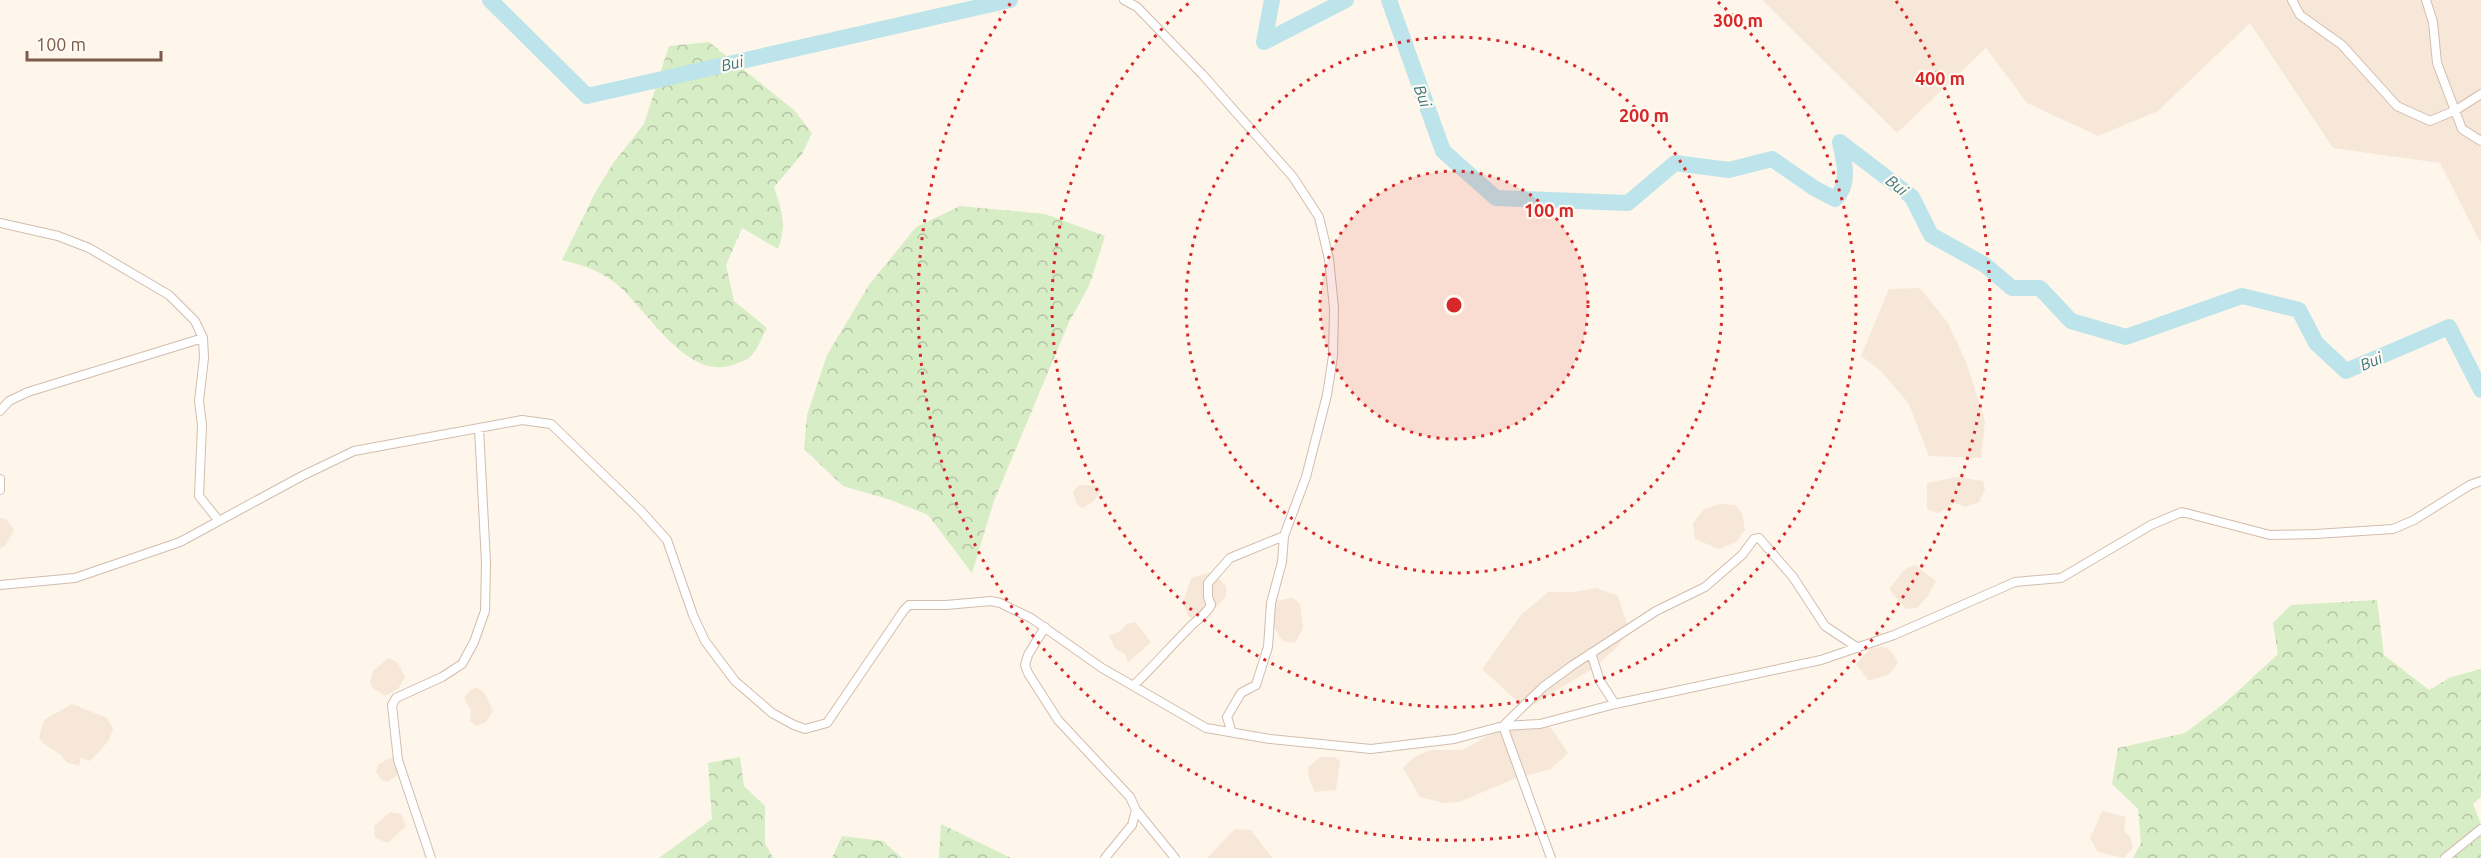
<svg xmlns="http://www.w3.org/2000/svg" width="2481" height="858" font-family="Ubuntu,sans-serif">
<defs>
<pattern id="forest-crowns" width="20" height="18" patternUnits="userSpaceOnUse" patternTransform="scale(1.5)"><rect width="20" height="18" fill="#d7edc6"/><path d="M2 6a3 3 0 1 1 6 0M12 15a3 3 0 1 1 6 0" fill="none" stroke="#b3c3a3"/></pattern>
</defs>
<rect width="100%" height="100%" fill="#fef6ea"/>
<path fill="#f6e7d8" d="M1762,0h719v244l-41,-81 -107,-15 -83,-125 -92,88 -60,25 -71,-33 -41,-55 -89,85z
M1920,288l28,35 18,39 19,59 -4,37 -52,-2 -20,-52 -28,-33 -20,-15 28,-67z
M1957,477l26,4 2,8 -6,13 -14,5 -10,-4 -17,10 -11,-4v-26z
M1085,485l12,1 4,4 -7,11 -11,7 -6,-3 -4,-13 5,-6z
M1720,504l15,1 7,8 3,17 -9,12 -17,7 -24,-10 -2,-16 11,-14z
M0,518l6,1 8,11 -9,16 -5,2z
M1915,565l21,16 -8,15 -11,12 -11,1 -17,-20 16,-20z
M1212,572l14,14v10l-20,23 -13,1 -5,-4 -5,-14 8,-24z
M1597,588l21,8 11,34 -11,16 -24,22 -68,41 -44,-40 39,-54 27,-23h26z
M1293,598l7,6 3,24 -8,15 -12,-2 -10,-14 1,-26z
M1135,622l16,20 -23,21 -3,-9 -10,-6 -6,-12 13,-6 5,-6z
M1885,647l8,6 5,10 -9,11 -20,7 -13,-17 15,-16z
M389,658l9,5 7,14 -7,12 -13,7 -12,-8 -3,-6 3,-11z
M476,687l8,5 9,19 -7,11 -10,4 -6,-5 1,-11 -7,-12 5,-7z
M72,704l35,14 6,11 -4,11 -11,13 -8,8 -9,-3 -2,8 -13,-4 -5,-7 -18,-12 -4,-6 5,-17z
M1550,727l18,26 -17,16 -37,10 -55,23 -15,1 -24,-6 -17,-29 11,-11 17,-7h32l28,-16 18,-5z
M399,757l3,14 -14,11 -7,-2 -5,-8 2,-7 9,-6z
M1320,757h14l6,4 -4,29 -21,2 -6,-13 -1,-12z
M2102,811l24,6 -2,14 6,5 3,12 -9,10 -26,-6 -8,-14z
M390,812l11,2 5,12 -18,17 -13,-5 -1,-12z
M1235,829l16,1 21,28h-65z"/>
<path fill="url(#forest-crowns)" d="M709,42l85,68 18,23 -10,21 -28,33c8,24 13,38 4,62l-36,-21 -16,37 8,36 33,27c-5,8 -9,21 -16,28 -3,4 -11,6 -16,8 -46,19 -86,-51 -115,-77 -16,-15 -37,-22 -58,-27l34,-69 18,-29 30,-38 25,-78z
M960,206l85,8 60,22 -16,50 -20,36 -75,179 -22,72 -44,-58 -37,-15 -48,-14 -39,-37 3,-34 20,-60 42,-70 47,-58z
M2377,600l7,55 45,35 22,-13 30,-8v128l-8,7 8,20v34h-348l8,-15 -3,-34 -26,-25 6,-36 67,-15 41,-31 52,-48 -5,-31 18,-18z
M740,757l4,29 21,20v37l8,15h-114l53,-39 -4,-56z
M941,824l70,34h-72z
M842,836l41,5 19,17h-70z"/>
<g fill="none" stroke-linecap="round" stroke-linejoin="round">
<path stroke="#bce4ea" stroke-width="16" d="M490,0l97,96 423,-96
M1272,0l-8,42 82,-42
M1389,0l54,151 53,47 132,5 47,-40 54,7 43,-11 42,29 21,11c16,-15 9,-38 5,-57l72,55 19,38 54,30 27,23h28l31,33 55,16 116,-41 57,14 17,33 30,28 103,-44 32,63"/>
<defs>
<path id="minor" d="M1124,0l13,7 65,67 91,103 26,40 10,42 5,49 -1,48 -6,39 -21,82 -22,59 -2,26 -11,41 -3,44 -12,38 -15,8 -14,24 4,13
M2292,0l8,15 42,30 55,61 33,15 26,-11 25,-16
M2426,0l7,22 4,41 25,66 19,12
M0,223l58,13 31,12 80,47 26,26 8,17 1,20 -5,43 3,24 -3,71 20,25
M0,411l9,-10 19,-9 175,-54
M0,479v11
M0,585l75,-7 105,-36 122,-66 52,-25 168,-31 29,4 90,87 26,29 26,75 12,26 30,40 37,32 22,12 11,4 22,-6 77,-113 5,-5h37l45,-4 9,2 31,15 71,50 104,60 64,11 101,10 83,-10 49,-13 37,-2 75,-20 206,-44 73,-25 121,-53 46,-4 90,-53 31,-13 88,23 46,-1 77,-5 21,-9 56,-35 11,-4
M1045,627l-17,28 -3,10 3,8 30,47 72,77 6,13 -4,15 -27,33
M1591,653l9,28 15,23
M1134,685c19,-18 35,-37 54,-56 8,-9 17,-13 23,-24l-3,-8v-14l22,-25 54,-22
M1136,810l39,48
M431,858l-33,-98 -6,-55 4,-7 46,-21 20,-13 12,-22 11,-31 1,-48 -7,-135
M1551,858l-48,-132 40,-39 30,-22 83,-54 49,-24 37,-32 12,-16 5,-1 34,39 32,49 33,22
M2445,858l36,-29"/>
</defs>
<use href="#minor" stroke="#d2bdae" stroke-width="10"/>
<use href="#minor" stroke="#fff" stroke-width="8"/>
</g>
<circle cx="1454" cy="305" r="134" fill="#d62828" fill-opacity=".12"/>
<g fill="none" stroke="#d62828" stroke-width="3" stroke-dasharray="3 6">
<circle cx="1454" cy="305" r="134"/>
<circle cx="1454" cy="305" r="268"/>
<path d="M1718 2A402 402 0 1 1 1190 2"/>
<path d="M1896 1A536 536 0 1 1 1012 1"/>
</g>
<g text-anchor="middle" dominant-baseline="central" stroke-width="4.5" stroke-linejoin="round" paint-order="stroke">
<g font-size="16" font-style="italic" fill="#3c7881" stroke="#fffaf2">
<text transform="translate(732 63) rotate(-13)">Bui</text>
<text transform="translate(1423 96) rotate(70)">Bui</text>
<text transform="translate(1897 185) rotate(38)">Bui</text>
<text transform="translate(2371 361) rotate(-23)">Bui</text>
</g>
</g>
<circle cx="1454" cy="305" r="9" fill="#d62828" stroke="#fffaf2" stroke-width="3"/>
<g font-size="18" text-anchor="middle" font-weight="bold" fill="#d62828" stroke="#fffaf2" stroke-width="4.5" stroke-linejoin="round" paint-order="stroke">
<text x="1738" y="27">300 m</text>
<text x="1940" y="85">400 m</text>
<text x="1644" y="122">200 m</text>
<text x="1549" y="217">100 m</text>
</g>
<path d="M27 51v9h134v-9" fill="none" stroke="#7c5b4a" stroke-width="3"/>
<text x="36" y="51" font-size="18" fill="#7c5b4a" stroke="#fffaf2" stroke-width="4.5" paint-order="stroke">100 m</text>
</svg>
